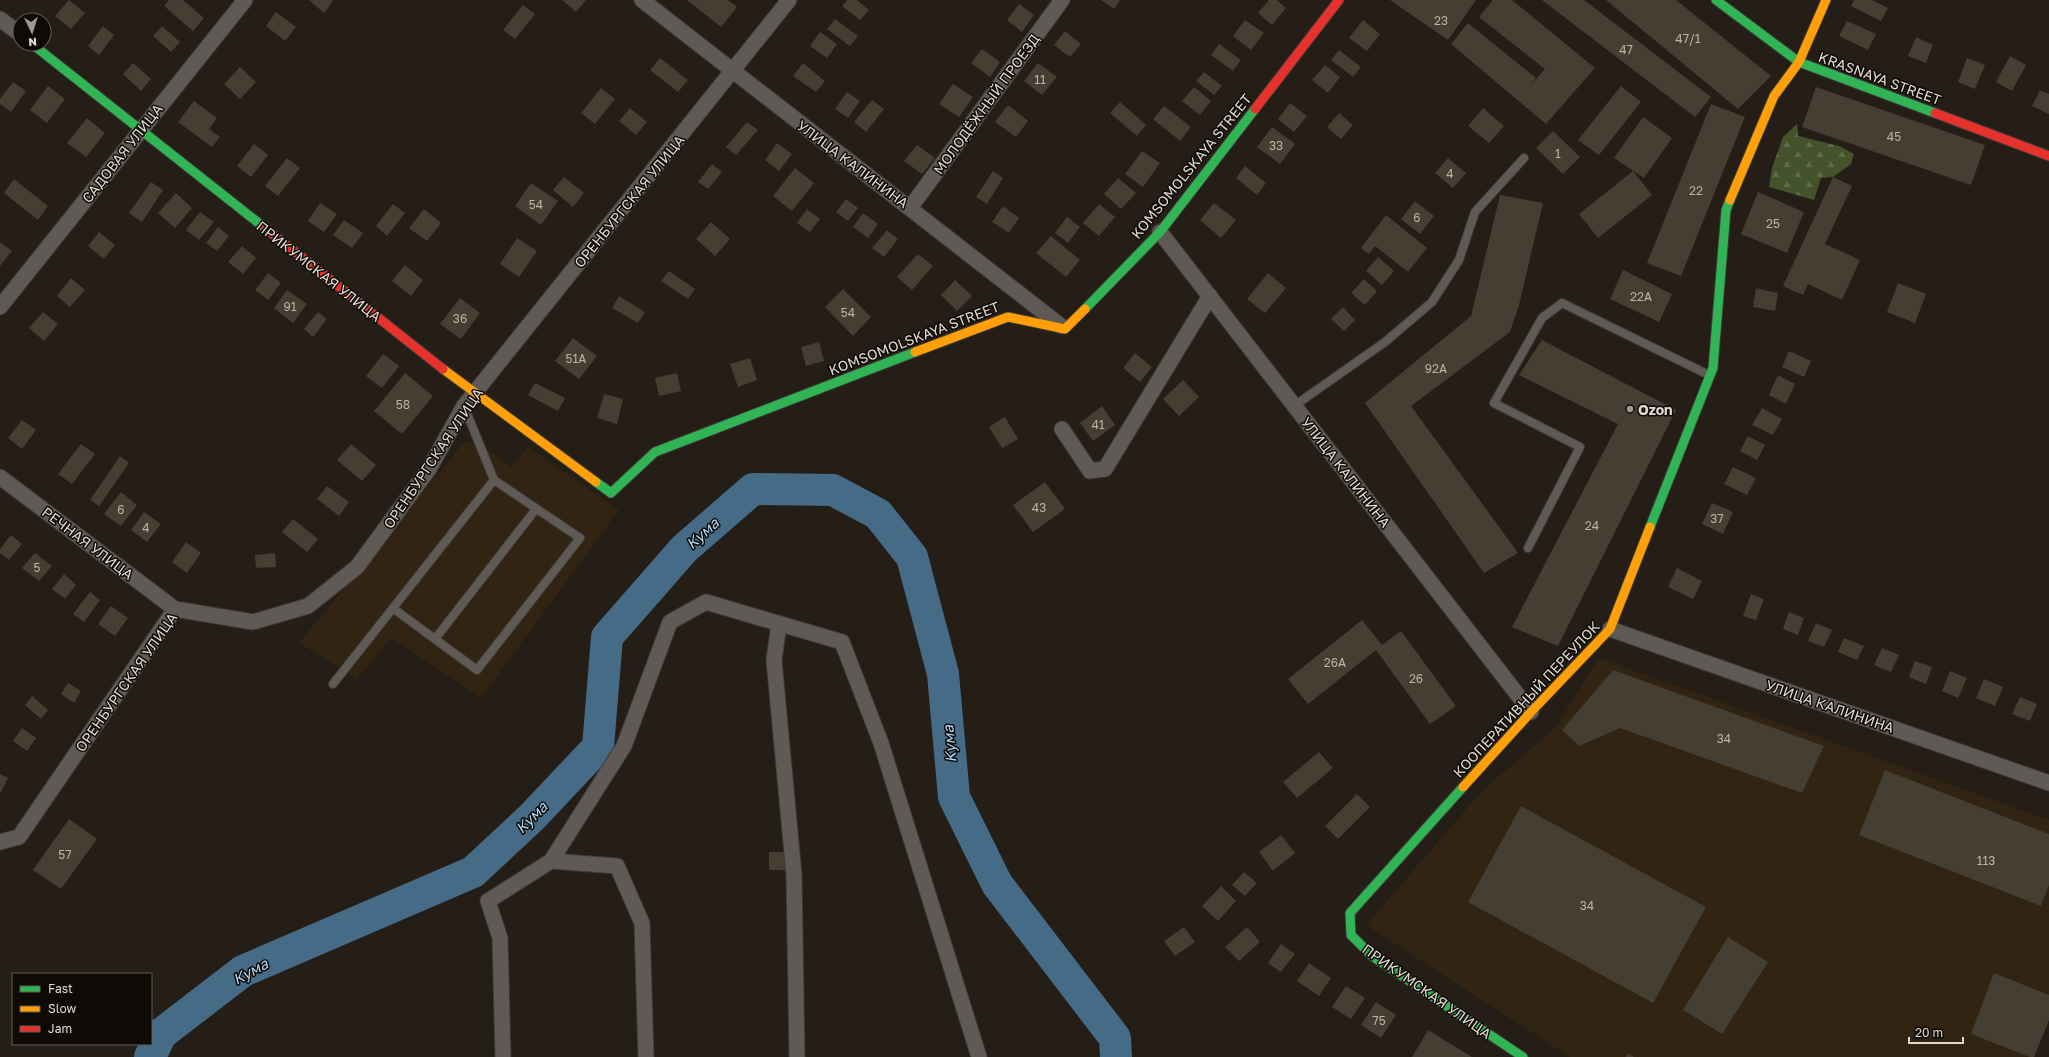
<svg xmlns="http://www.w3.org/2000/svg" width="2049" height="1057" font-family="'Golos Text',sans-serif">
<defs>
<pattern id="forest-firs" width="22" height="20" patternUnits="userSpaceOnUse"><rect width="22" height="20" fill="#44532c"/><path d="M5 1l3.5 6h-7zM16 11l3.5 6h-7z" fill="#5f6b4a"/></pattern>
</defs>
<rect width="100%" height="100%" fill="#241e17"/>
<path fill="#312412" d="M465,441l25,10 21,16 17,-20 91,63 -138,188 -90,-60 -34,41 -58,-36z
M1599,658l450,162v186l-20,51h-459l-204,-132 116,-134 73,-63z"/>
<path fill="url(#forest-firs)" d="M1797,124l1,12 41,10 15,8 -3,10 -18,13 -12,1 -7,22 -45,-13 3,-19 11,-31z"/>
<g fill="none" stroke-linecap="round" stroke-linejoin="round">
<path stroke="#456b87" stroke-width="32" d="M150,1057l11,-23 82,-63 230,-99 59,-55 66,-70 9,-110 77,-88 69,-60 80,1 45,24 34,43 31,117 11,123 43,87 118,154 1,19"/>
</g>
<path fill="#453e33" d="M69,0l16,13 -14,16 -16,-13z
M169,0h14l21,18 -11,13 -29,-25z
M309,0h22l2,1 -9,12z
M562,0h24l-10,12z
M687,0h41l9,7 -16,20z
M847,0h10l12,10 -9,10 -18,-14z
M1101,0h19l-6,9z
M1269,0h8l9,8 -14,17 -14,-12z
M1390,0h86l-28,40z
M1493,0h19l83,68 -49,56 -95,-80 17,-21 68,55 -7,9 16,-18 -66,-52z
M1542,0h42l127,97 -16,20z
M1606,0h70l95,76 -33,33z
M1854,0h18l16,8 -7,13 -30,-15z
M1019,4l15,11 -12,17 -15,-12z
M523,5l12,9 -20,25 -12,-9z
M276,12l20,15 -11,14 -19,-15z
M835,19l23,17 -8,10 -23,-17z
M1245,20l19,13 -13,17 -18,-14z
M1363,20l17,14 -13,17 -18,-13z
M1847,21l29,13 -8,16 -29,-14z
M103,26l11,9 -15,20 -11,-9z
M162,26l18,16 -9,10 -18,-16z
M1065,31l16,13 -11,13 -16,-12z
M820,32l17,12 -10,14 -17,-12z
M1916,37l17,8 -7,18 -18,-7z
M1219,44l22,16 -8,11 -22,-16z
M982,49l18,13 -10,15 -19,-14z
M1339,50l22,17 -8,10 -22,-17z
M2010,56l16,9 -14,26 -16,-9z
M660,58l28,22 -10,12 -28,-22z
M1967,58l18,7 -10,24 -17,-7z
M133,63l18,16 -10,12 -18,-17z
M803,63l22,18 -9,11 -23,-16z
M1038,63l19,14 -15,18 -18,-14z
M1325,65l15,12 -12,16 -16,-13z
M240,67l16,15 -16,17 -16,-15z
M1204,72l18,14 -8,9 -18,-14z
M13,82l13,9 -15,21 -11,-8v-5z
M953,84l20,13 -14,20 -20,-13z
M48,86l17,13 -18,24 -17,-13z
M1621,86l20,16 -42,53 -21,-15z
M1194,87l17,14 -11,14 -18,-14z
M1816,87l169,58 -14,40 -169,-58z
M601,88l14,11 -20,25 -14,-11z
M2040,90l9,4v20l-17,-8z
M847,92l13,9 -12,17 -13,-9z
M872,100l12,9 -18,23 -12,-10z
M194,101l23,17 -8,11 11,8 -8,10 -34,-25z
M1120,102l26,23 -9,11 -27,-23z
M1290,103l17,13 -13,16 -16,-13z
M1711,104l34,13 -64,159 -34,-13z
M1008,105l20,16 -12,16 -21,-15z
M1164,106l27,21 -11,14 -27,-22z
M630,108l17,14 -11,13 -17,-14z
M1483,108l21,18 -15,17 -21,-17z
M1339,113l14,12 -12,14 -14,-12z
M1643,117l29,21 -28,40 -30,-20z
M87,118l18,15 -19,24 -19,-14z
M747,122l11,8 -22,25 -10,-8z
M1272,127l23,17 -15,20 -23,-17z
M1553,131l27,26 -17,17 -27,-26z
M777,143l15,11 -13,17 -14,-11z
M254,144l14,11 -17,22 -14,-11z
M917,145l18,13 -13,16 -18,-13z
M1142,151l18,12 -17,24 -18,-13z
M287,158l13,10 -22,28 -13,-10z
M1448,158l18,15 -13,15 -18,-15z
M712,164l10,8 -14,17 -10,-7z
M1245,166l21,17 -9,12 -21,-17z
M795,168l19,15 -22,28 -19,-15z
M993,171l10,7 -16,26 -11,-7z
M1633,171l19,24 -54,43 -19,-24z
M564,177l20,16 -11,14 -20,-17z
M1833,177l19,9 -27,58 35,16 -18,40 -34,-16 -5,11 -20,-9z
M1118,178l18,15 -15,16 -17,-15z
M14,179l34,27 -10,14 -34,-27z
M151,182l12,8 -21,32 -13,-9z
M531,183l27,18 -17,24 -26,-19z
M1758,192l46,20 -17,41 -46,-19z
M176,193l16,15 -17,20 -17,-15z
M1500,195l43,8 -24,102 -9,27 -99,74 107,147 -34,20 -119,-170 106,-87z
M846,199l12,9 -10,13 -12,-9z
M1415,201l19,15 -14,18 -19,-15z
M320,203l17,11 -13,18 -16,-11z
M1214,203l22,17 -15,18 -21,-18z
M393,204l12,9 -18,23 -11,-10z
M1099,204l16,13 -16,19 -16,-13z
M1003,206l16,12 -10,15 -17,-11z
M424,209l17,14 -14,18 -18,-13z
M807,209l13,10 -10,13 -13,-9z
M200,212l14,10 -15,18 -13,-10z
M863,213l15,11 -10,14 -15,-11z
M1386,215l41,33 -19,24 -33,-26 -6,8 -8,-6z
M1067,217l13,10 -12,16 -13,-10z
M344,220l19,13 -11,15 -19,-13z
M711,222l19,17 -15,17 -19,-17z
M218,227l11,9 -12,15 -11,-8z
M887,230l11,9 -14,18 -12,-9z
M99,232l16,13 -11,14 -16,-13z
M1051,236l29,24 -14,17 -30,-24z
M517,238l20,13 -18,26 -19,-13z
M0,242l12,9 -12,15z
M242,246l14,12 -13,16 -15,-12z
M918,254l15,12 -21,24 -15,-13z
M1378,257l16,14 -12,14 -16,-14z
M405,265l18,15 -12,16 -19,-15z
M1623,270l49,24 -13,28 -49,-23z
M669,271l26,18 -7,10 -27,-18z
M268,273l13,10 -13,17 -13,-10z
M1268,273l18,15 -21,25 -18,-14z
M71,278l14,12 -15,17 -13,-11z
M1364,279l13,12 -12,14 -14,-12z
M955,280l17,16 -15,15 -16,-16z
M1898,283l28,11 -11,29 -28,-11z
M1756,288l22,5 -3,18 -22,-4z
M843,289l28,28 -18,19 -28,-29z
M287,290l20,14 -14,19 -19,-15z
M619,296l26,16 -7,11 -26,-15z
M460,298l20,15 -19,26 -21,-15z
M1343,307l12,13 -11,11 -13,-12z
M43,312l15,12 -14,17 -15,-13z
M318,312l9,7 -14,18 -9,-8z
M573,338l24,18 -18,23 -24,-18z
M1542,340l134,70 -118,236 -46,-19 106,-203 -99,-49z
M819,342l5,19 -18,5 -5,-19z
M1789,351l22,10 -7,16 -22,-10z
M1135,353l17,14 -12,15 -17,-14z
M383,354l16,12 -17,22 -16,-12z
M750,358l7,22 -19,7 -8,-23z
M405,373l28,23 -31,38 -28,-23z
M677,373l4,18 -22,5 -4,-18z
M1778,375l17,9 -9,20 -17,-9z
M1183,380l16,17 -20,19 -16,-17z
M535,383l30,15 -7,13 -30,-16z
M604,394l19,5 -6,25 -20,-6z
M1102,406l13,19 -22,16 -13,-18z
M1762,408l20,11 -9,16 -21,-10z
M1005,417l13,22 -16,9 -13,-21z
M22,420l14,10 -14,19 -14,-11z
M1748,436l17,9 -8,15 -17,-9z
M81,444l14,10 -23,30 -14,-10z
M351,444l25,21 -14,16 -25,-21z
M120,456l9,7 -30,43 -9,-6z
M1733,467l23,11 -9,17 -23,-11z
M1045,482l20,27 -32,23 -20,-27z
M327,486l22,16 -10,14 -22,-17z
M121,492l16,13 -16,21 -17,-12z
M1712,503l21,9 -10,22 -21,-10z
M144,512l17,12 -14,18 -16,-12z
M293,519l25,20 -11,13 -25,-20z
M11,535l11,9 -13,16 -9,-7v-4z
M186,542l15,11 -14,20 -15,-11z
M35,553l17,13 -13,15 -17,-13z
M275,553l1,14 -20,1 -1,-13z
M1677,568l25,13 -9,18 -25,-12z
M64,574l12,11 -11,14 -13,-10z
M90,592l10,8 -16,22 -11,-8z
M1751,594l13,5 -8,21 -13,-4z
M111,606l17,12 -13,18 -17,-12z
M1789,612l15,6 -6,17 -15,-6z
M1362,620l20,25 19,-14 55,75 -26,18 -54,-74 -68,54 -20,-25z
M1816,623l16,7 -8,17 -16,-6z
M1844,638l20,8 -7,14 -19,-8z
M1882,648l17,7 -8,17 -17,-7z
M1915,661l17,6 -6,17 -17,-7z
M1613,670l211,76 -22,47 -182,-65 -41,18 -17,-16z
M1950,671l17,7 -9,20 -16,-7z
M1984,679l19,8 -8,19 -19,-8z
M68,683l13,8 -7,12 -13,-9z
M32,696l16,14 -7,9 -16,-14z
M2020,697l17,7 -7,17 -18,-7z
M22,728l14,10 -9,13 -14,-10z
M1319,752l14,16 -36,30 -14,-16z
M1885,770l164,64v51l-8,21 -182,-71z
M0,774l8,4 -8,16z
M1357,794l13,13 -32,32 -13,-13z
M1521,806l185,101 -53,96 -185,-101z
M69,819l28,20 -36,50 -28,-19z
M1281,835l14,18 -22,18 -14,-19z
M769,852h16v18h-16z
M1244,872l13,11 -12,13 -13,-11z
M1221,886l15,15 -18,20 -16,-15z
M1184,927l11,15 -20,14 -11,-15z
M1247,927l13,15 -21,19 -14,-14z
M1728,937l40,25 -46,72 -39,-24z
M1281,944l14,10 -14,18 -13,-9z
M1309,963l22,15 -12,18 -22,-15z
M1994,973l55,22v25l-15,37h-4l-59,-23z
M1346,986l19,12 -14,21 -19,-12z
M1376,1002l20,13 -15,23 -20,-13z
M1428,1030l44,27h-60z
M1628,1053l6,4h-8z"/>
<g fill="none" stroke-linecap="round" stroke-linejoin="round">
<defs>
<path id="lane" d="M1294,406l91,-64 47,-40 27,-42 16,-48 49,-54
M1528,548l52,-101 -86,-44 48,-85 20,-15 147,72
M394,609l83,61 103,-132 -86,-58 -30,-74
M435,639l101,-130
M333,684l161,-204"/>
<path id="street" d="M642,0l419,326
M0,19l20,15
M910,208l152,-208
M1160,232l371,480
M0,307l245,-307
M1062,429l28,42 15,-2 105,-173
M0,477l175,132
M779,624l-5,36 20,215 3,182
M1610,629l439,154
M0,842l19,-5 156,-228 78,13 55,-16 49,-39 72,-98 35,-63 325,-406
M551,861l66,5 25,57 4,134
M503,1057l-3,-119 -12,-37 63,-40 73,-115 46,-124 36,-20 136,40 39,101 98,314"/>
<path id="fast" d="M1716,0l83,62 136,51
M32,44l233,184
M1085,309l75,-77 95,-123
M596,482l15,11 44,-41 260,-100
M1650,527l63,-159 13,-158 4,-10
M1463,787l-113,126 1,22 21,21 151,101"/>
<path id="slow" d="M1730,200l44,-104 25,-34 27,-62
M915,352l93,-35 57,12 20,-20
M443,369l153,113
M1463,787l68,-75 79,-83 40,-102"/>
<path id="jam" d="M1255,109l84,-109
M1935,113l114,43
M265,228l178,141"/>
</defs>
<use href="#lane" stroke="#3f3a35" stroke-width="10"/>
<use href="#street" stroke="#3f3a35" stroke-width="17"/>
<use href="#fast" stroke="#3f3a35" stroke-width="11"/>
<use href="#slow" stroke="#3f3a35" stroke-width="11"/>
<use href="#jam" stroke="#3f3a35" stroke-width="11"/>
<use href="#lane" stroke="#5f5a55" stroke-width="8"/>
<use href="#street" stroke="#5f5a55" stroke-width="15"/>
<use href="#fast" stroke="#30b455" stroke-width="9"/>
<use href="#slow" stroke="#ff9f0a" stroke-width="9"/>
<use href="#jam" stroke="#e5322d" stroke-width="9"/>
</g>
<circle fill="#9f9891" stroke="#0e0a05" stroke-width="1.5" cx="1630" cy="409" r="4"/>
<g text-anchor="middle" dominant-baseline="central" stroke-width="3" stroke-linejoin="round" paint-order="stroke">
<g font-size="12" fill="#bab3aa">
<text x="1441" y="20">23</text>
<text x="1688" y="38">47/1</text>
<text x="1626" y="49">47</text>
<text x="1040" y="79">11</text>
<text x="1894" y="136">45</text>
<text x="1276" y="145">33</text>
<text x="1558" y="153">1</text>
<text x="1450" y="173">4</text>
<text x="1696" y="190">22</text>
<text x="536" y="204">54</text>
<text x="1417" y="217">6</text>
<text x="1773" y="223">25</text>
<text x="1641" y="296">22А</text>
<text x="290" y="306">91</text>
<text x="848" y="312">54</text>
<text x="460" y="318">36</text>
<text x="576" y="358">51А</text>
<text x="1436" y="368">92А</text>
<text x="403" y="404">58</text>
<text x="1098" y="424">41</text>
<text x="1039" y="507">43</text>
<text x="121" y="509">6</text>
<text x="1717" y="518">37</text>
<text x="1592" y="525">24</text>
<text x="146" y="527">4</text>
<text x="37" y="567">5</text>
<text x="1335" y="662">26А</text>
<text x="1416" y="678">26</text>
<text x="1724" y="738">34</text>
<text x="65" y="854">57</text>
<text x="1986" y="860">113</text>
<text x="1587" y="905">34</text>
<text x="1379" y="1020">75</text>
</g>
<g font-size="14" fill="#e1dad2" stroke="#0e0a05">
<text transform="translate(1880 78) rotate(20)">KRASNAYA STREET</text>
<text transform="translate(986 104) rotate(-54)">МОЛОДЁЖНЫЙ ПРОЕЗД</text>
<text transform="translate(122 153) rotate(-52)">САДОВАЯ УЛИЦА</text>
<text transform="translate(853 164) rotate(37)">УЛИЦА КАЛИНИНА</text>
<text transform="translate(1191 166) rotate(-51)">KOMSOMOLSKAYA STREET</text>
<text transform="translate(629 201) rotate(-51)">ОРЕНБУРГСКАЯ УЛИЦА</text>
<text transform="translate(319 271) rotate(38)">ПРИКУМСКАЯ УЛИЦА</text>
<text transform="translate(914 338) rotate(-21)">KOMSOMOLSKAYA STREET</text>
<text transform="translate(433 458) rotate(-56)">ОРЕНБУРГСКАЯ УЛИЦА</text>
<text transform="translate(1346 472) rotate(52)">УЛИЦА КАЛИНИНА</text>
<text transform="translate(88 543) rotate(37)">РЕЧНАЯ УЛИЦА</text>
<text transform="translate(126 682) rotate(-55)">ОРЕНБУРГСКАЯ УЛИЦА</text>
<text transform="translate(1526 699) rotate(-47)">КООПЕРАТИВНЫЙ ПЕРЕУЛОК</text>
<text transform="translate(1830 706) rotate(19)">УЛИЦА КАЛИНИНА</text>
<text transform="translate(1427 991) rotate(35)">ПРИКУМСКАЯ УЛИЦА</text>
</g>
<g font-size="14" font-weight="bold" fill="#e1dad2" stroke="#0e0a05" text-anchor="start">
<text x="1638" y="409">Ozon</text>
</g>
<g font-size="15" font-style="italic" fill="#b0d7f5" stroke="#0e0a05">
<text transform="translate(702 533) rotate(-42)">Кума</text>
<text transform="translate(949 744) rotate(-95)">Кума</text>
<text transform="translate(531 817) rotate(-45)">Кума</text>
<text transform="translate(250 971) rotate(-29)">Кума</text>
</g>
</g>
<rect x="12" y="973" width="140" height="72" fill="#0e0a05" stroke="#625d57"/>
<rect x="20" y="986" width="20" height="6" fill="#30b455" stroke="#625d57"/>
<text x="48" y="993" font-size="12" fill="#e1dad2">Fast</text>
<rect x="20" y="1006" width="20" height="6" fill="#ff9f0a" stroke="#625d57"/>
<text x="48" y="1013" font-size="12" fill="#e1dad2">Slow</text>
<rect x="20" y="1026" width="20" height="6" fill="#e5322d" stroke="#625d57"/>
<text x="48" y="1033" font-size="12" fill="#e1dad2">Jam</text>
<g transform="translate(32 32) rotate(176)"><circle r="19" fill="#0e0a05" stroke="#625d57"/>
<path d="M0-3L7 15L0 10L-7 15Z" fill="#9f9891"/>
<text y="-6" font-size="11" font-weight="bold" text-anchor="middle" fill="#e1dad2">N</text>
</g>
<path d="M1909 1037v6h54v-6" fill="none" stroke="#e1dad2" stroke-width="2"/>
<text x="1915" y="1037" font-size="12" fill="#e1dad2" stroke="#0e0a05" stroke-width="3" paint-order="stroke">20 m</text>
</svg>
